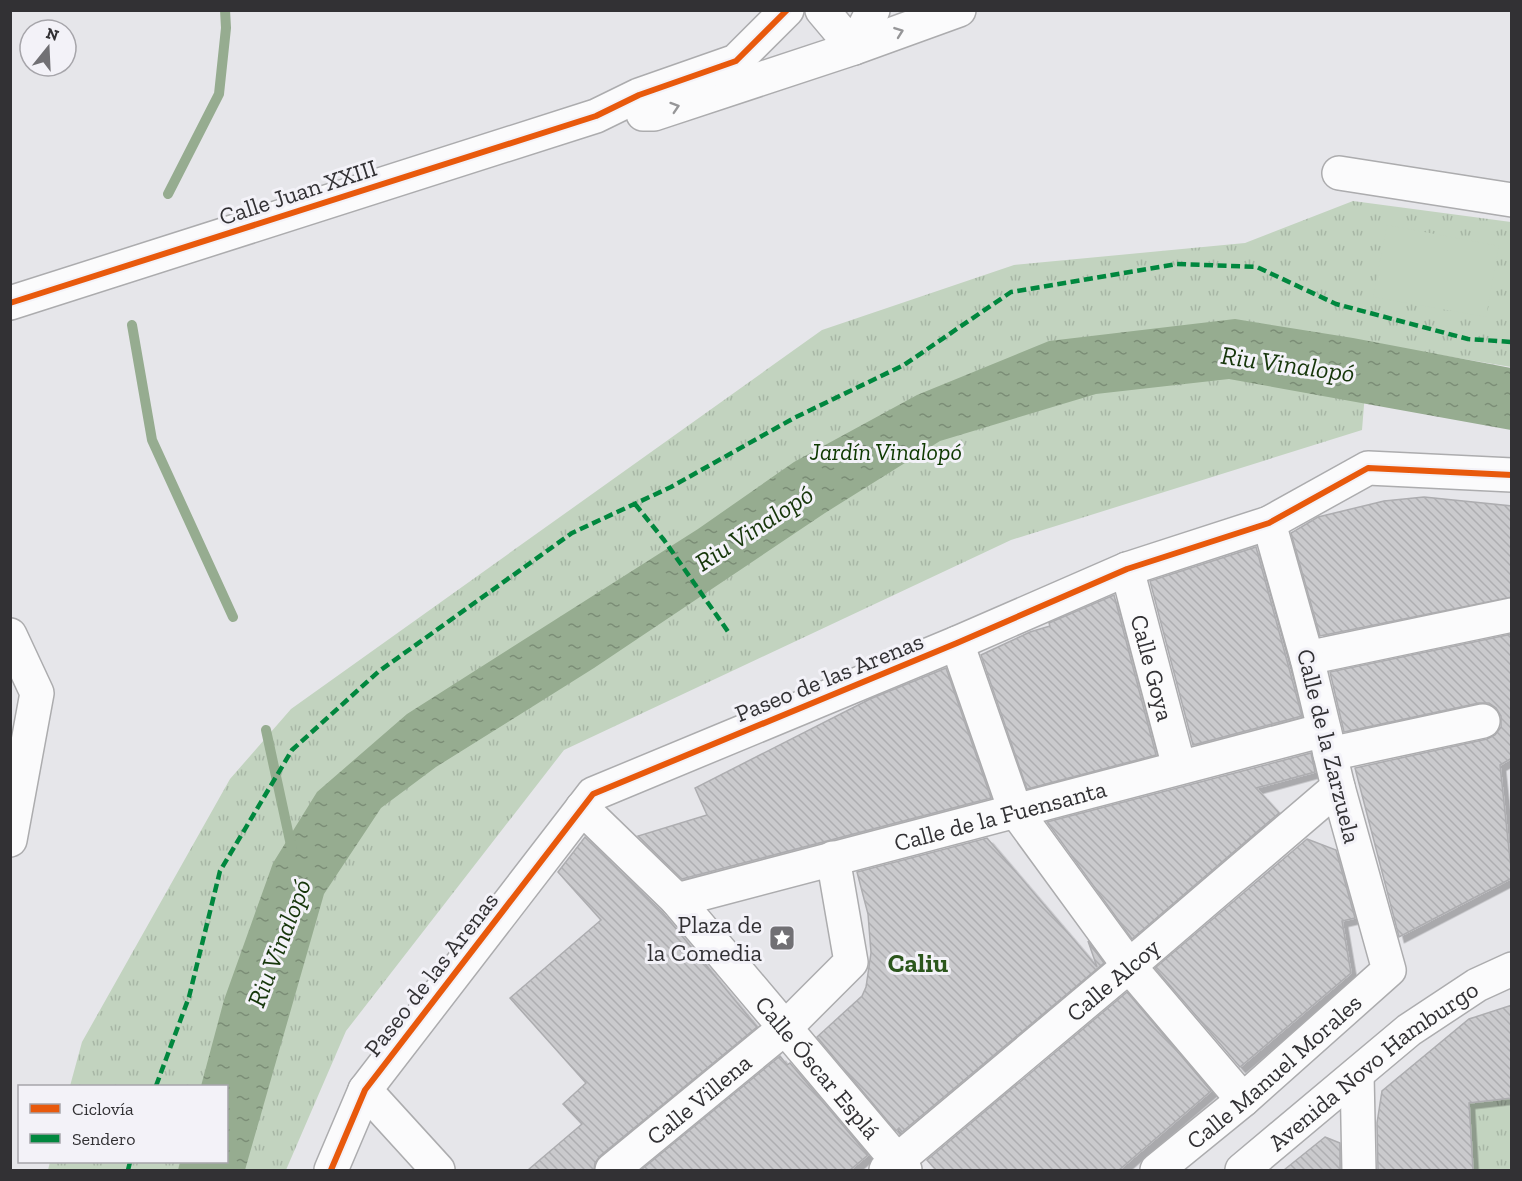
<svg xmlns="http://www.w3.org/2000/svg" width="1522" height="1181" font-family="'Zilla Slab',serif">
<defs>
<pattern id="park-tufts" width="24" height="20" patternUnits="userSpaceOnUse" patternTransform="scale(1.5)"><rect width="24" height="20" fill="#c2d3bf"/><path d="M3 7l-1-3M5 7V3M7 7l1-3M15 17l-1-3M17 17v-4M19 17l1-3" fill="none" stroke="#a7b6a5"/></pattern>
<pattern id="water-ripples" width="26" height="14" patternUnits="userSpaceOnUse" patternTransform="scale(1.5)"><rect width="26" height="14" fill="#96ac90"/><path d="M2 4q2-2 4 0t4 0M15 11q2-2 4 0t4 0" fill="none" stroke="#7b8d76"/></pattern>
<pattern id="building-back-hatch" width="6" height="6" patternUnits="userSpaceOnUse" patternTransform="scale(1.5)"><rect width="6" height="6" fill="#cacacd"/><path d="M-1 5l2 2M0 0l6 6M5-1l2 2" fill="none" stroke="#aeaeb1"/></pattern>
<filter id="shadow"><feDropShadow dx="5.5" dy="5.5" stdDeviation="0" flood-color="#0004"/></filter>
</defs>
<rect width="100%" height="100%" fill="#e6e6ea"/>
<path fill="url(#park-tufts)" d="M1353,201l158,21v145l-142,-24 -7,87 -351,110 -447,210 -218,281 -60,139h-238l2,-8h176v-76h-156l12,-44 148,-263 61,-70 531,-379 192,-65 231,-22z
M1511,1098v72h-38l-4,-67z"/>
<path fill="#c2d3bf" d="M1387,225l112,21 -13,71 -113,-20z"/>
<path fill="url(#water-ripples)" d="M1235,319l118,19 158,30v62l-282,-51 -133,15 -156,47 -115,72 -231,155 -158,99 -55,41 -57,86 -79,276h-67l2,-8h46v-76h-25l23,-86 49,-137 44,-71 90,-78 291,-185 96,-67 123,-67 132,-54z"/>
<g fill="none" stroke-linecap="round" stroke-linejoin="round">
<path stroke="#96ac90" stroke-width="10" d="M168,194l51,-100 7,-66 -1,-18
M132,325l20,115 81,177
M266,730l26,120"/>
</g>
<path fill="url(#building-back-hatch)" stroke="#adadb0" stroke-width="1.5" filter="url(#shadow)" d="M1424,497l88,9v91l-192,39 -29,-103 27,-16 66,-16z
M1256,547l46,169 -109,29 -43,-164z
M1114,595l42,160 -129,34 -46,-134 49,-23 20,-6 -1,-3z
M1512,634v124l-12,7 12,113 -113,59 -44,-169 132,-29 8,-4 6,-8v-11l-5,-8 -7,-5h-10l-135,29 -14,-60z
M946,668l45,130 -309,81 -44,-43 69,-21 -12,-27 175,-89z
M1311,753l4,19 -59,16 23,25 -147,126 -85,-117z
M585,837l78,76 94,114 -157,129 -5,7 -1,7h-66l54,-46 -19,-20 23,-21 -76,-85 91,-78 -43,-48z
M987,838l110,129 -9,-26 16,22 -202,169 -3,-4 -3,3 -79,-94 45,-41 4,-9 5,-34 -3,-39 -11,-42z
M1307,839l29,11 19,68 -13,3 9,52 -111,94 -85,-99z
M1127,992l84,99 -92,79h-183l-9,-10z
M1512,1005v93l-43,5 4,67h-95l-1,-47 5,-32 87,-72z
M780,1056l7,9 3,-2 78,92 -18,15h-209z
M1325,1137l15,6v27h-56z"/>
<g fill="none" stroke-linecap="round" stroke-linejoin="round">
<defs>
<g id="minor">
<path d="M822,10l32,38 19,-38"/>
<path d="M643,114h11l200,-66 105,-38"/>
<path d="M1339,173l173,27"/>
<path d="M10,303l586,-187 43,-21 97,-34 51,-51"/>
<path id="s1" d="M1127,569l52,198"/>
<path d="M10,635l27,58 -27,147"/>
<path d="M957,643l58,167 114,156 114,134"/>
<path d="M1307,658l205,-43"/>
<path d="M1330,754l153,-33"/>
<path id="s2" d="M582,808l95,92 228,270"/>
<path id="s3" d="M677,900l647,-170"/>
<path d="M1357,1074l2,96"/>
<path d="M365,1090l73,80"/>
<path d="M331,1170l34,-80 228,-296 364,-151 170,-74 142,-46 99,-55 144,7"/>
<path id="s4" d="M612,1170l174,-143 65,-65 -18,-104"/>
<path id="s5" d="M886,1170l243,-204 209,-179"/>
<path id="s6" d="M1157,1170l86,-70 146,-130 -51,-183 -31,-129 -38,-135"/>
</g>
<g id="tertiary">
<path id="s7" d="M1242,1170l167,-140 68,-45 35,-16"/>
</g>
</defs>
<use href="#minor" stroke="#acacae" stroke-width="36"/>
<use href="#tertiary" stroke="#acacae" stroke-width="36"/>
<use href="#minor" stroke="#fbfbfc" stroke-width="33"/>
<use href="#tertiary" stroke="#fbfbfc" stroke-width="33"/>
<path stroke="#00873e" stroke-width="4.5" stroke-dasharray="9 4.5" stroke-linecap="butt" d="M635,504l29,36 65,93
M156,1086l33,-89 31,-126 72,-121 86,-78 194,-139 99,-46 123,-69 110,-53 107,-73 166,-28 80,3 79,37 132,35 44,3
M128,1170l2,-8"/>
<defs>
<path id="cycleway" d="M10,303l586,-187 43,-21 97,-34 51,-51
M331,1170l34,-80 228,-296 364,-151 170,-74 142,-46 99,-55 144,7"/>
</defs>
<use href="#cycleway" stroke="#f3f2f8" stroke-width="10"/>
<use href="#cycleway" stroke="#e8590c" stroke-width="6"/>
</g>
<defs><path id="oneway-chevron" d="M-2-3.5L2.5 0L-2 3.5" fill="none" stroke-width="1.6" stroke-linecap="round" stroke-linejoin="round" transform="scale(1.5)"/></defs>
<g stroke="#969698">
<use href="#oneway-chevron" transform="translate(899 32) rotate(-20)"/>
<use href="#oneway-chevron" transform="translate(675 107) rotate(-18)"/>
</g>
<defs>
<symbol id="sight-square" viewBox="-11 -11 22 22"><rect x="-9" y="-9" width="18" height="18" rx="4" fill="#717074" stroke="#f3f2f8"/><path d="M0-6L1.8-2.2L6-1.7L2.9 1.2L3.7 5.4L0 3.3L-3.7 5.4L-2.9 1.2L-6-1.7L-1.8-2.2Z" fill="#fff"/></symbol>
</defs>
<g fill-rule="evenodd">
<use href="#sight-square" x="767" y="923" width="30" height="30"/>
</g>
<g text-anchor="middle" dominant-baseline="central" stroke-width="6" stroke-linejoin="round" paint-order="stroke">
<g font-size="24" fill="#323134" stroke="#f3f2f8">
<text transform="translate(298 192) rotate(-18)">Calle Juan XXIII</text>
<text stroke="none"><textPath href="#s1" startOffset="102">Calle Goya</textPath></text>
<text transform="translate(829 677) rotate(-22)">Paseo de las Arenas</text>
<text transform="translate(1329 746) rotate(76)">Calle de la Zarzuela</text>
<text stroke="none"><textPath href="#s3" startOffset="334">Calle de la Fuensanta</textPath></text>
<text transform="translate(431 974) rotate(-52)">Paseo de las Arenas</text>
<text stroke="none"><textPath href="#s5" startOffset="296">Calle Alcoy</textPath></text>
<text stroke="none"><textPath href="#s2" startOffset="351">Calle Óscar Esplá</textPath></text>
<text stroke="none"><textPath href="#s7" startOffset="168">Avenida Novo Hamburgo</textPath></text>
<text stroke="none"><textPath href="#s6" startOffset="153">Calle Manuel Morales</textPath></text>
<text stroke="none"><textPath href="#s4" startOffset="112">Calle Villena</textPath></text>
</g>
<g font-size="24" font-style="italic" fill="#0e3900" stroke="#f3f2f8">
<text x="886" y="451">Jardín Vinalopó</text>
</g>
<g font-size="24" fill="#323134" stroke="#f3f2f8" text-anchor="end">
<text x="762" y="924">Plaza de<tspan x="762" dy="28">la Comedia</tspan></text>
</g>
<g font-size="26" font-style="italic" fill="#16360a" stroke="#f3f2f8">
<text transform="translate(1288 364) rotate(8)">Riu Vinalopó</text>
<text transform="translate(754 528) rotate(-33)">Riu Vinalopó</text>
<text transform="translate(279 943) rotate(-69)">Riu Vinalopó</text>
</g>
<g font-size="26" font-weight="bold" fill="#2b561c" stroke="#f3f2f8">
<text x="918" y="963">Caliu</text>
</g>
</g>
<rect width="1522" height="1181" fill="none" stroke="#323134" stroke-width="24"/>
<rect x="18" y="1085" width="210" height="78" fill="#f3f2f8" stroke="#a6a5aa" stroke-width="1.5"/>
<rect x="30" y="1104" width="30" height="9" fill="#e8590c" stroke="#a6a5aa" stroke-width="1.5"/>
<text x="72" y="1115" font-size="18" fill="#323134">Ciclovía</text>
<rect x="30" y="1134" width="30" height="9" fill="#00873e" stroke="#a6a5aa" stroke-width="1.5"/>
<text x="72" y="1145" font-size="18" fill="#323134">Sendero</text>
<g transform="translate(48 48) rotate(18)"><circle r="28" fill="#f3f2f8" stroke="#a6a5aa" stroke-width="1.5"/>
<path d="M0-4.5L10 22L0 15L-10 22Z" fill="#717074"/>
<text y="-9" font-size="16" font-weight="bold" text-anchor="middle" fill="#323134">N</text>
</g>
</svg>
